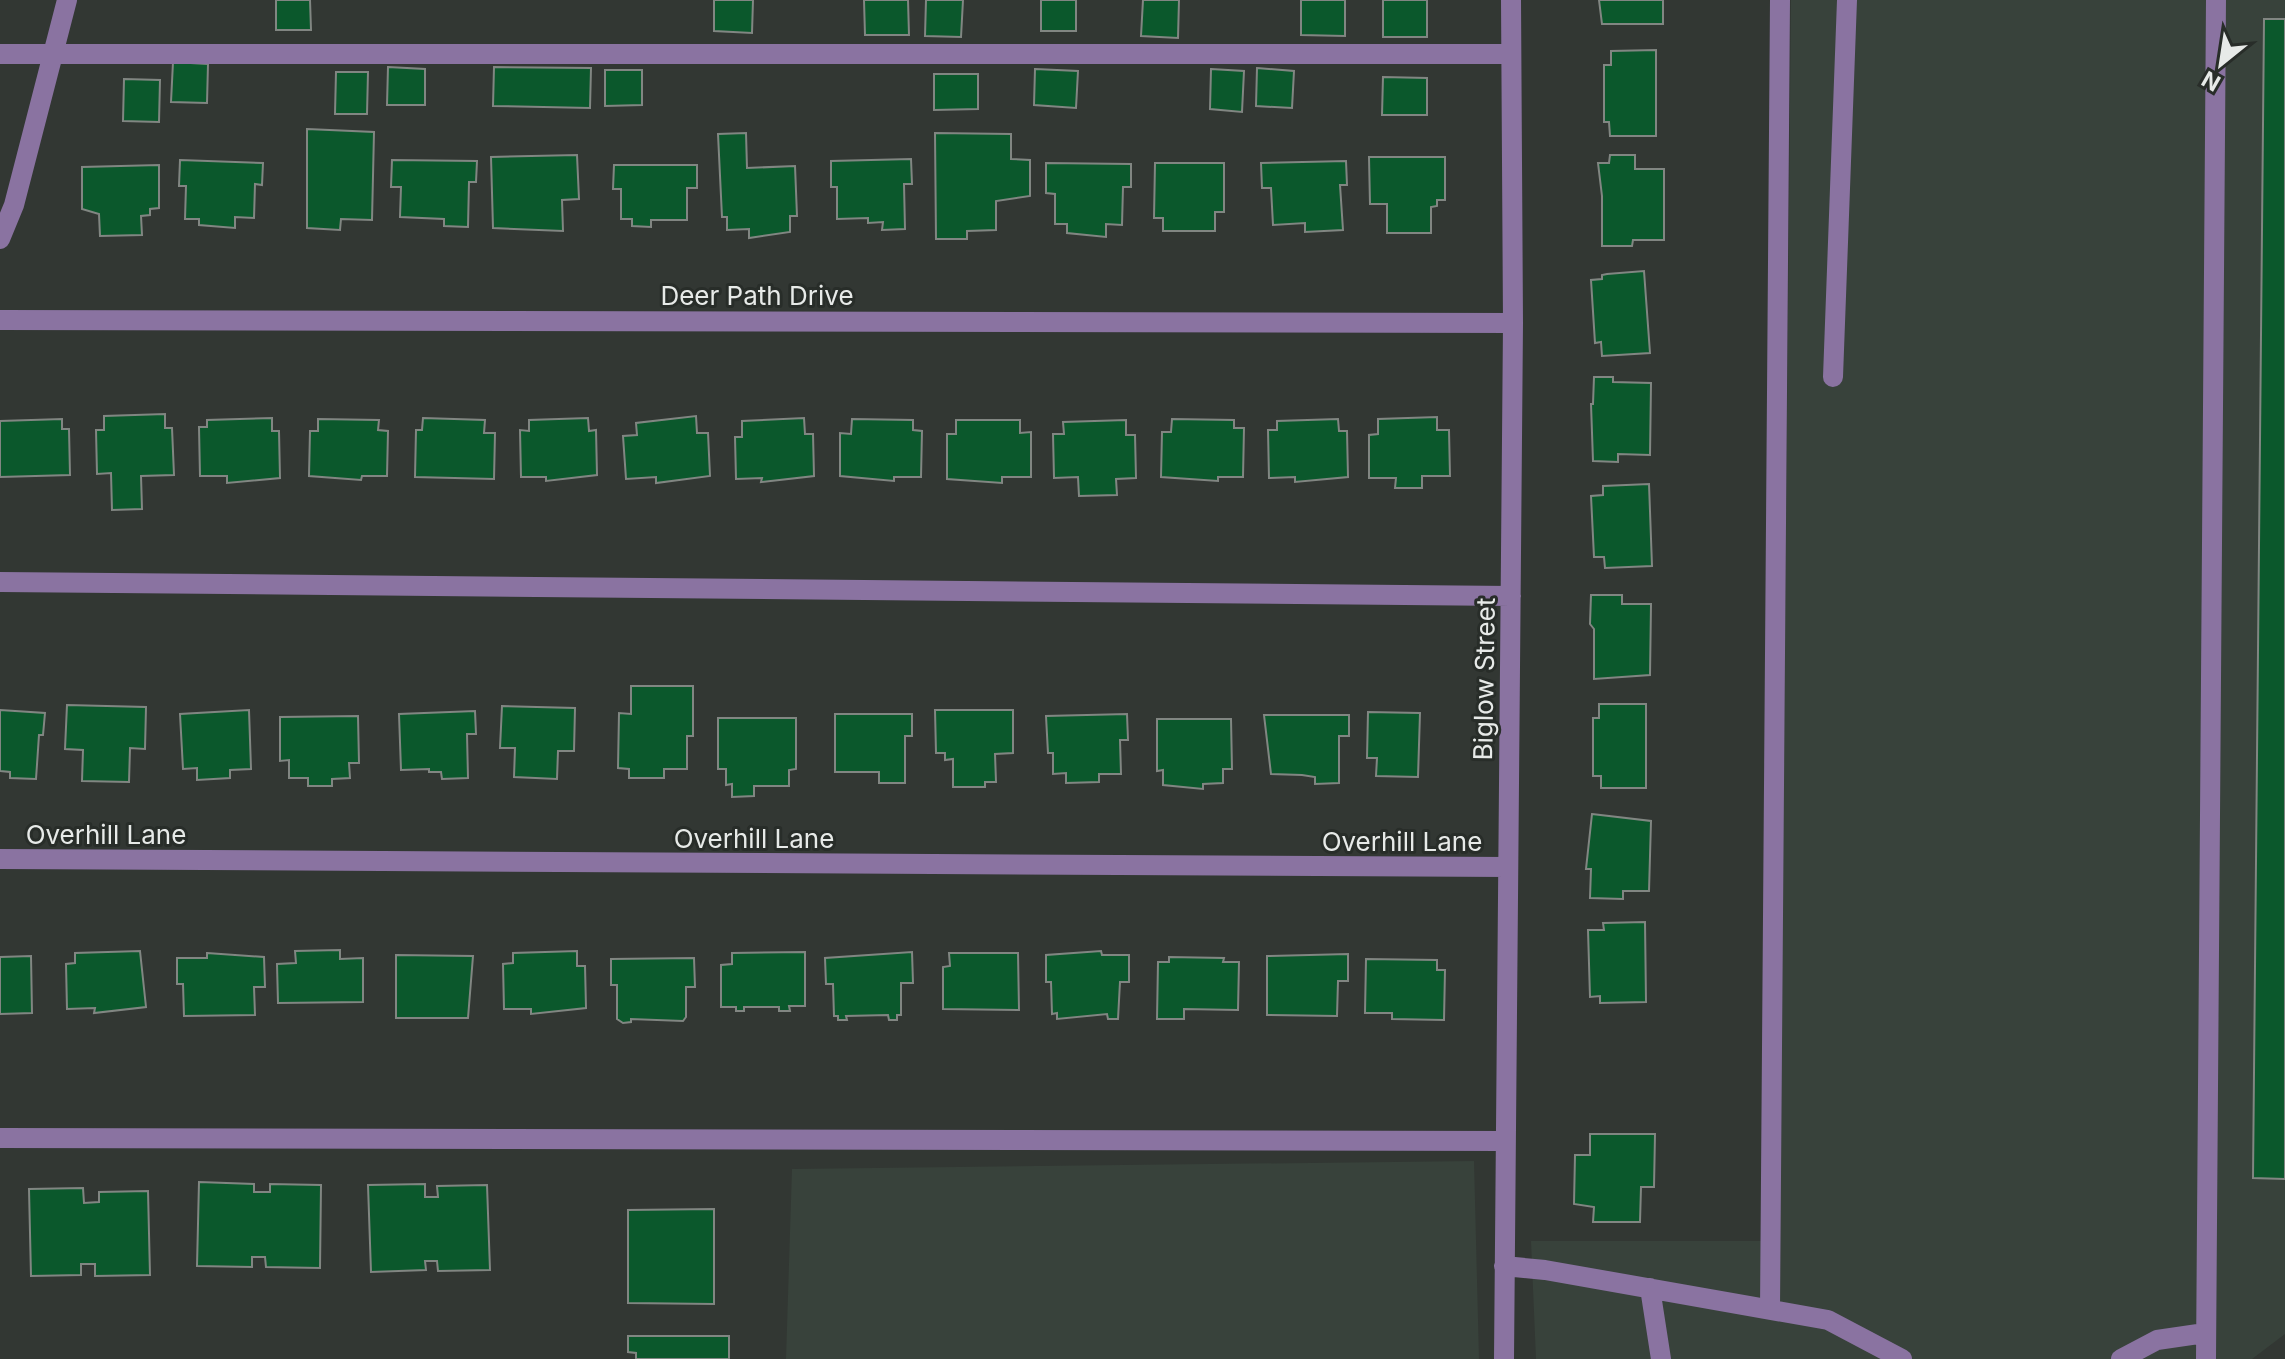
<svg xmlns="http://www.w3.org/2000/svg" width="2285" height="1359" font-family="Inter,sans-serif">
<rect width="100%" height="100%" fill="#323733"/>
<path fill="#38423b" d="M1791,0h494v1334l-33,25h-716l-5,-118h248z
M1474,1161l5,198h-693l6,-190z"/>
<path fill="#0b582c" stroke="#818682" stroke-width="2" d="M276,0h34l1,30h-35z
M714,0h39l-1,33 -38,-2z
M864,0h44l1,35h-44z
M926,0h37l-2,37 -36,-1z
M1041,0h35v31h-35z
M1143,0h36l-1,38 -37,-2z
M1301,0h44v36l-44,-1z
M1383,0h44v37h-44z
M1599,0h64v24h-61z
M2264,19h21v1160l-32,-1z
M1656,50v86h-46l-1,-14h-5v-57h7v-14z
M173,62l35,2 -1,39 -36,-1z
M388,67l37,2v36h-38z
M494,67l97,1 -1,40 -97,-2z
M1257,68l37,3 -2,37 -36,-2z
M1035,69l43,2 -2,37 -42,-3z
M1211,69l33,2 -2,41 -32,-3z
M605,70h37v35l-37,1z
M336,72h32l-1,42h-32z
M934,74h44v35l-44,1z
M1383,77l44,1v37h-45z
M124,79l36,1 -1,42 -36,-1z
M307,129l67,3 -2,88 -31,-1 -1,11 -33,-2z
M746,133l1,35 48,-2 2,50h-7v16l-41,6v-9l-22,1v-13h-5l-4,-83z
M935,133l76,1v25l19,1v36l-34,5v29l-29,1v8h-31z
M577,155l2,44 -17,1 1,31 -70,-3 -2,-71z
M1610,155h25v14h29v71h-31l-1,6h-30v-50l-4,-33h11z
M1369,157h76v43h-8v6l-6,1v26h-44v-29h-17z
M911,159l1,25h-8l1,45 -23,1 1,-8 -15,1v-5l-31,1v-32h-6v-26z
M180,160l83,3 -1,22 -7,-1 -1,34 -19,-1v11l-36,-3v-6h-14l1,-33h-7z
M392,160l85,1 -1,21h-7l-1,45 -24,-1v-7l-44,-2 1,-30h-10z
M1346,161l1,24h-7l3,45 -38,2v-9l-32,2 -2,-37h-9l-1,-25z
M1046,163l85,1v23h-8l-1,38 -16,-1v13l-39,-4v-9h-12v-30l-9,-1z
M1155,163h69v49h-9v19h-52v-13h-9z
M159,165v43l-9,1v6l-9,1 1,19 -42,1 -1,-22 -17,-5v-42z
M614,165h83v23h-10v32h-36v7l-19,-1v-7h-11v-30h-8z
M1644,271l6,82 -48,3 -1,-14 -6,1 -4,-63 11,-1v-4l5,-1z
M1594,377h19v5l38,1 -1,72 -32,-1v8l-25,-1 -2,-57h2z
M165,414v14h7l2,47 -33,1 1,33 -30,1 -1,-37 -14,1 -1,-44h8v-14z
M696,416l1,17h11l2,43 -54,7v-6l-30,2 -3,-43 14,-1 -1,-12z
M1437,417v13h12l1,46h-28v12h-27l1,-10h-27v-43l9,-1v-15z
M272,418v13h7l1,47 -53,5v-7h-27l-1,-49h8v-7z
M423,418l62,2 -1,13h11l-1,46 -79,-2 1,-47h6z
M588,418l1,13 7,-1 1,45 -51,6v-4h-25l-1,-47 9,1v-11z
M804,418l1,16h8l1,42 -53,6 1,-4 -26,1 -1,-42h7v-16z
M62,419v10h7l1,46 -70,2v-56z
M318,419l61,1 -1,10 10,1 -1,45h-25l-1,4 -52,-4 1,-45h8z
M852,419l61,1v10l9,1 -1,46h-27v4l-54,-5v-43l11,1z
M1172,419l62,1v8h10l-1,49h-25v4l-57,-4 1,-45h9z
M1338,419l1,12h8l1,46 -53,5v-5l-26,1 -1,-48h9v-9z
M956,420h64v13l11,-1v45h-29v6l-55,-4v-45h9z
M1126,420v15h9l1,43 -20,1 1,16 -38,1 -1,-19 -24,1 -1,-44h11l-1,-12z
M1649,484l3,82 -47,2 -1,-11h-10l-3,-61 12,-1v-9z
M1591,595h31v9h29l-1,71 -56,4v-50l-4,-5z
M631,686h62v50h-6v33h-23v9h-35v-9l-11,-1 1,-55 12,1z
M1599,704h47v84h-45v-12h-8v-58h6z
M67,705l79,2 -1,42 -15,-1 -1,34 -47,-1 1,-31 -18,-1z
M502,706l73,2 -1,43h-16l-1,28 -43,-2 1,-29h-15z
M0,710l45,3 -2,22h-4l-3,44 -26,-1v-6l-10,-1z
M249,710l2,59 -21,1v8l-33,2v-12l-14,1 -3,-55z
M935,710h78v43l-18,1 1,28h-11v5h-32v-28l-8,1v-7h-9z
M475,711l1,23h-9l1,44 -26,1 -1,-7h-12v-3l-28,1 -2,-56z
M1368,712l52,1 -2,64 -42,-1 1,-18h-10z
M835,714h77v22h-7v47h-26v-11h-44z
M1127,714l1,26h-8l1,34h-22v8l-33,1v-10l-13,1v-21h-5l-2,-37z
M1264,715h85v21h-10v47l-24,1v-7l-13,-2 -31,-1z
M358,716l1,47h-10l1,15 -18,1v7h-24v-8h-19v-18l-9,1v-44z
M718,718h78v51l-7,1v16h-35v10l-22,1v-13l-6,1v-16h-8z
M1157,719h74l1,50h-9v14l-20,1v5l-40,-4v-15l-6,1z
M1592,814l59,7 -2,70h-26v8l-33,-1 1,-29h-5z
M1645,922l1,80 -46,1v-7l-10,1 -2,-67h16l-1,-7z
M340,950v9l23,-1v44l-85,1 -1,-39 19,-1 -1,-12z
M140,951l6,56 -52,6 1,-5 -28,1 -1,-45 9,-1v-10z
M577,951v15h8l1,42 -55,6v-5h-27l-1,-45 10,-1v-10z
M1101,951l1,4h27v27h-9l-2,37h-10l-1,-5 -50,5v-6l-5,1 -1,-32h-5v-27z
M805,952v54h-16l1,5h-11v-4h-35v4h-8v-4h-15v-42l11,-1v-11z
M912,952l1,31h-12v32h-4v5h-8l-1,-5 -42,1 1,4h-9v-4h-4l-1,-32h-7l-1,-26z
M207,953l57,4 1,30h-11l1,28 -71,1 -1,-32h-6v-26h30z
M949,953h69l1,57 -76,-1v-42l7,-1z
M1348,954v27h-10l-1,35 -70,-1v-59z
M396,955l77,1 -5,62h-72z
M31,956l1,57 -32,1v-57z
M1169,957l55,1 -1,4h16l-1,48 -54,-1v10h-27l1,-57h11z
M694,958l1,29h-9v30l-3,4 -52,-2v3l-8,1 -6,-4v-34h-6v-26z
M1366,959l71,1v10h8l-1,50 -52,-1v-6h-27z
M1590,1134h65l-1,53h-13l-1,35h-47l1,-15 -20,-3 1,-49h15z
M199,1182l55,2v8h16v-8l51,1 -1,83 -54,-1 -1,-10h-13v10l-55,-1z
M425,1184v13h13l-1,-11 50,-1 3,85 -52,1 -1,-10h-12l1,9 -55,2 -3,-87z
M83,1188l1,15 15,-1v-10l49,-1 2,84 -55,1v-12h-14v11l-50,1 -2,-87z
M714,1209v95l-86,-1v-93z
M628,1336h101v23h-93v-6l-8,-1z"/>
<g fill="none" stroke-linecap="round" stroke-linejoin="round">
<path stroke="#8a73a1" stroke-width="20" d="M0,54h1511
M0,239l14,-34 53,-205
M0,320l1513,3
M1833,377l14,-377
M0,582l1511,14
M0,859l1508,8
M0,1138l1505,3
M1504,1266l41,4 283,50 74,39
M1650,1288l11,71
M1770,1309l10,-1309
M1504,1359l9,-1036 -2,-323
M2121,1359l36,-19 48,-7
M2206,1359l10,-1359"/>
</g>
<g text-anchor="middle" dominant-baseline="central" stroke-width="6" stroke-linejoin="round" paint-order="stroke">
<g font-size="26" fill="#e7eae8" stroke="#282d29">
<text x="757" y="295">Deer Path Drive</text>
<text transform="translate(1484 679) rotate(-89)">Biglow Street</text>
<text x="106" y="834">Overhill Lane</text>
<text x="754" y="838">Overhill Lane</text>
<text x="1402" y="841">Overhill Lane</text>
</g>
</g>
<g transform="translate(2221 64) rotate(210)" stroke="#282d29" stroke-width="6" paint-order="stroke">
<path d="M0-6L14 30L0 20L-14 30Z" fill="#e7eae8"/>
<text y="-12" font-size="22" font-weight="bold" text-anchor="middle" fill="#e7eae8">N</text>
</g>
</svg>
